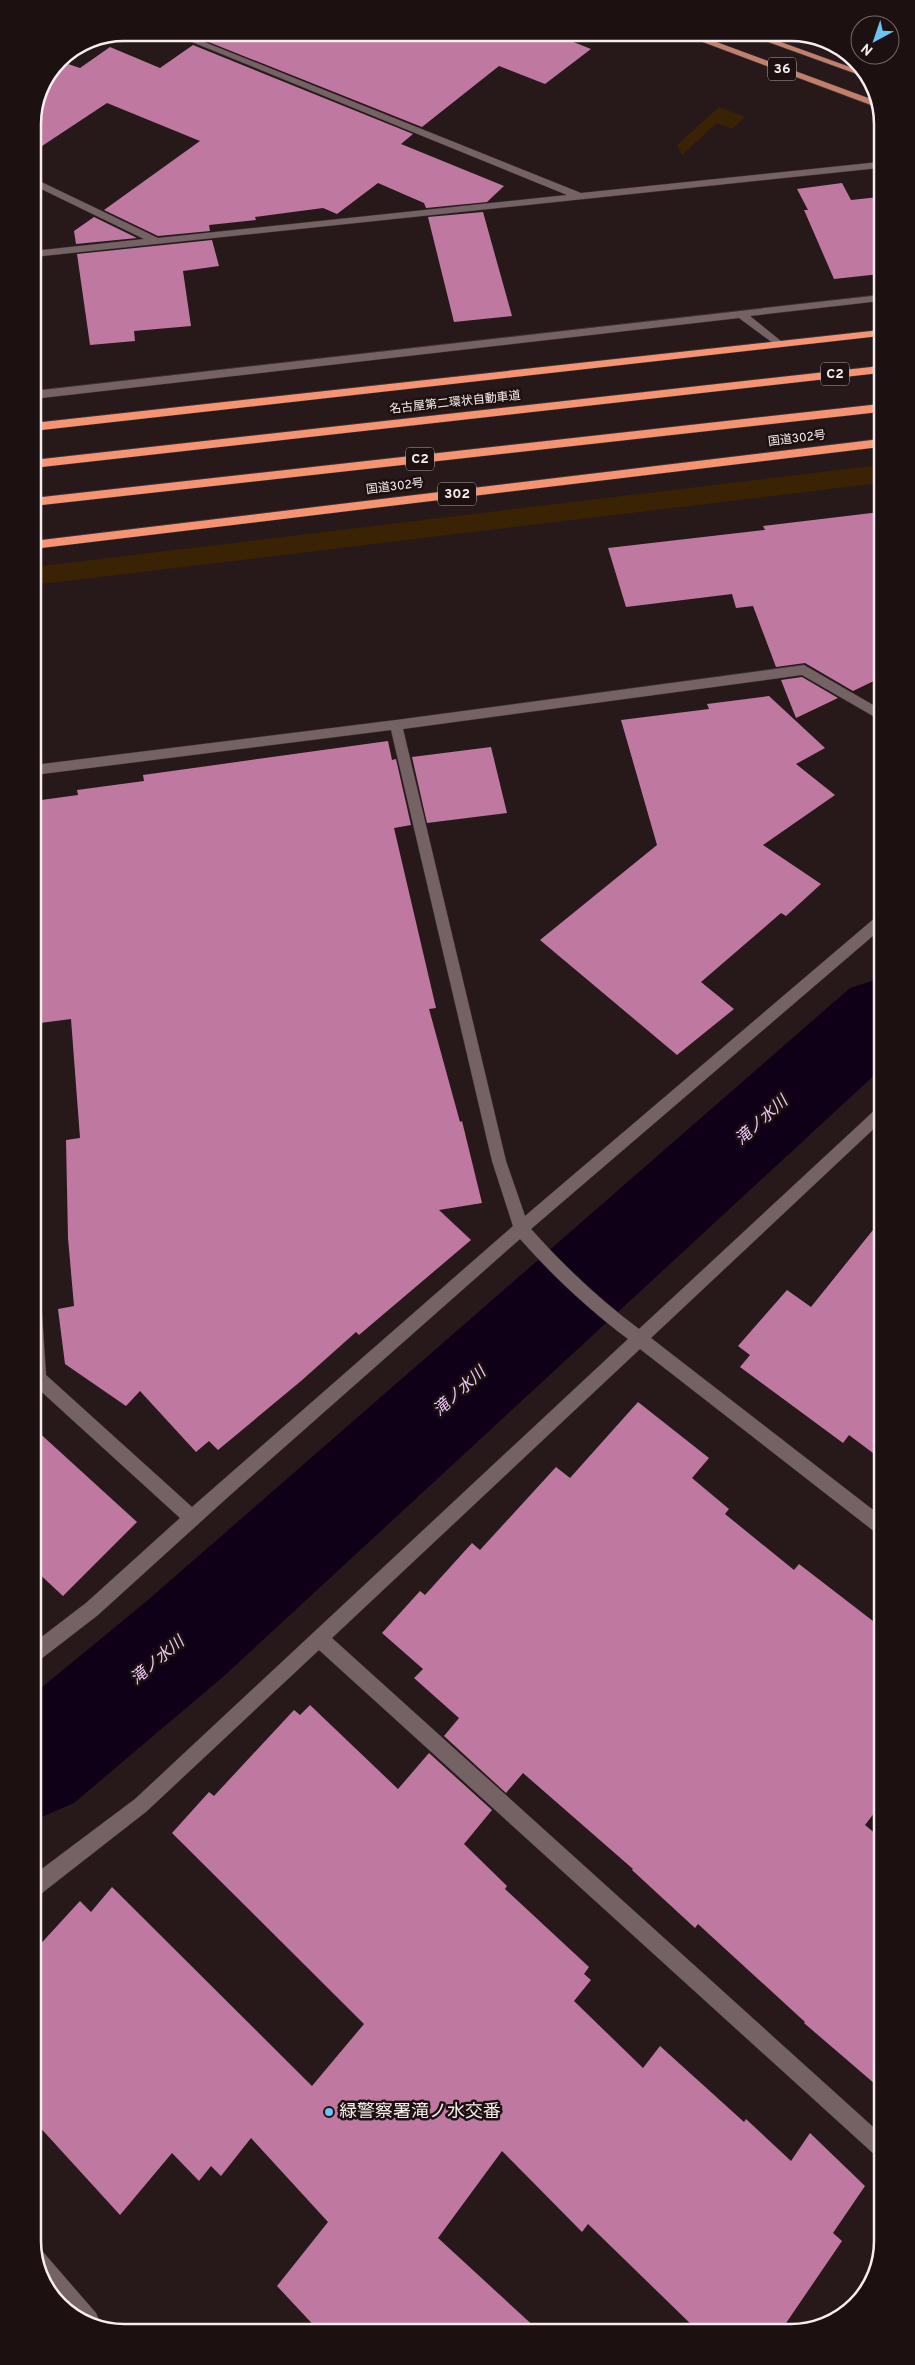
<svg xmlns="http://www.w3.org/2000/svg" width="915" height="2365" font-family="Overpass,'Noto Sans JP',sans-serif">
<rect width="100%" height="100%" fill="#27191a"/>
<path fill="#3a2204" d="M719,107l26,10 -13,12 -15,-6 -35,32 -5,-10z
M880,465v18l-847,102v-18z"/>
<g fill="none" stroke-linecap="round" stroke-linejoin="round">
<path fill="#0f0017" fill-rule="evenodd" d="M881,978v91l-657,607 -150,127 -39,17v-127l113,-93 702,-612z"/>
</g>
<path fill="#bf79a1" d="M210,33h341l40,16 -46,35 -46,-18 -77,61 -221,-88z
M193,45l220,89 -12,10 103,42 -17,16 -61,6 -2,-5 -46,-20 -41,31 -14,-6 -68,9 1,3 -47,5 1,6 -52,5 -54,-26 96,-69 -93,-38 -74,49v-33l26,-58 21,7 30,-21 50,21z
M842,183l9,17 28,-3 1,77 -46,5 -30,-69h4l-11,-21z
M483,212l29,104 -58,6 -26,-105z
M94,217l43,21 -61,6 -2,-13z
M212,240l7,26 -36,5 8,55 -57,5 1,10 -45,4 -13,-91z
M880,512v166l-27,13 -48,-28 -29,4 -23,-61 -17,2 -4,-14 -106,13 -18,-59 157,-18 -2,-4z
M802,677l36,21 -42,20 -15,-38z
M769,696l56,52 -29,16 39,31 -72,50 58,39 -35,32 -5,-3 -80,69 33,27 -57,46 -137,-115 117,-95 -36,-125 88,-11 -2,-5z
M388,741l4,19 4,-1 15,66 -17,3 42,180 -7,1 31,113 2,-1 20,82 -43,7 32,30 -112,95 -3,-3 -55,49 -83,69 -9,-9 -13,11 -56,-61 -14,15 -61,-42 -7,-55 16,-3 -6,-68 -2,-98 14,-2 -9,-119 -31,4 -4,-79h6l-8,-69v-74l44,-6 -1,-5 67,-9 -1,-6z
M491,747l16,66 -80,10 -15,-66z
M881,1220v239l-32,-24 -6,8 -103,-76 10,-12 -12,-9 49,-56 24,17z
M638,1402l71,56 -17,20 37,31 -4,5 69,56 5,-6 83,64v175l-17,22 17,14v251l-78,-67 1,-1 -107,-98 -3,4 -63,-58 1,-1 -110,-96 -17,20 -62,-57 15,-18 -45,-40 9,-9 -41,-36 38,-42 5,4 47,-52 8,7 76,-83 14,11z
M35,1429l102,93 -74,74 -28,-26z
M310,1705l88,84 31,-36 63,57 -28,34 43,42 -2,3 84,78 -5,7 7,6 -17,21 69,67 17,-22 84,76 2,-3 45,42 19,-28 55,53 -32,47 9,8 -60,88 -85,1 -109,-106 -6,8 -80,-81 -64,87 100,92 -219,1 -42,-45 51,-64 -77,-84 -30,38 -10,-10 -12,15 -27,-28 -52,62 -84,-92 -1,-173 45,-49 11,11 21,-25 200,199 52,-62 -192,-191 37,-41 5,4 80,-86 6,5z"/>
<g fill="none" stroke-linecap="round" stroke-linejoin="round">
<defs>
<path id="street" d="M170,33h12l399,160 298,-31v6l-846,89v-6l111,-12 -111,-54v-7l125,60 409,-43z
M880,295v6l-130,15 31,25v4l-4,1 -38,-28 -706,81v-8z
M804,665l76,44v11l-78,-45 -399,54 103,432 19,55 351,-299 5,-1v13l-350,300c33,37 68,70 108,100l237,-220 5,-2v15l-230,216 230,178v18l-6,-2 -235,-183 -308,289 550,497v23l-7,-3 -556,-505 -172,161 -105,82 -7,2v-21l100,-75 493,-460c-40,-30 -75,-63 -108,-100l-292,258 -130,118 -57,44 -6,3v-20l51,-39 94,-85 -146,-133v-78l6,2 2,5 4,61 146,132 321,-281 -21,-65 -101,-431 -357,45v-10l362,-45z"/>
<path id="secondary" d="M36,2249l7,3 53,61 3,7 -1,4 -30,-12 -11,-13 -21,-34z"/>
<path id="primary" d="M679,33h13l187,69v6z
M743,33h13l105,38 4,6z"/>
<path id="highway" d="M880,330v6l-847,95v-8z
M880,366v7l-847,95v-8z
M880,404v8l-847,94v-8z
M880,439v8l-847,102v-8z"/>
</defs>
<use href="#street" stroke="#3e3334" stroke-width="1"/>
<use href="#secondary" stroke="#3e3334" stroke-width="1"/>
<use href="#primary" stroke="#3e3334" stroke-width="1"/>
<use href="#highway" stroke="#3e3334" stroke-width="1"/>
<path stroke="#66595a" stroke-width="2.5" stroke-dasharray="4 2" stroke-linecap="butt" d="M644,33l8,3"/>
<use href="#street" fill="#746264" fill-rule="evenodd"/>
<use href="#secondary" fill="#746264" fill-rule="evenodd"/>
<use href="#primary" fill="#c1806d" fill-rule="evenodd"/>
<use href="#highway" fill="#f49473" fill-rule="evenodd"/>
</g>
<circle fill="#6cc3f2" stroke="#1d1011" stroke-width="2" cx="329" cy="2112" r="5"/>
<g text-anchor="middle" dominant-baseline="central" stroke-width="5" stroke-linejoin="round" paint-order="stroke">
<g font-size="12" fill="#f8edee" stroke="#1d1011">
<text transform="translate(455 403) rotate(-6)">名古屋第二環状自動車道</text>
<text transform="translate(797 439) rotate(-7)">国道302号</text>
<text transform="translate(395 487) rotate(-7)">国道302号</text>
</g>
<g fill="#1d1011" stroke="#b6abac" stroke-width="1">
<rect x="768" y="57.5" width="28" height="23" rx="4"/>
<rect x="821" y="362.5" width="28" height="23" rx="4"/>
<rect x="406" y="447.5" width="28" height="23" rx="4"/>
<rect x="438" y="482.5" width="38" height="23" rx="4"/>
</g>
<g font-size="14" font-weight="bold" fill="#f8edee">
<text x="782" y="69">36</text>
<text x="835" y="374">C2</text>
<text x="420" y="459">C2</text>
<text x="457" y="494">302</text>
</g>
<g font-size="16" font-style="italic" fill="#eec9fb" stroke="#1d1011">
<text transform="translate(762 1121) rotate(-42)">滝ノ水川</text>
<text transform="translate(460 1392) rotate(-42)">滝ノ水川</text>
<text transform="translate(158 1661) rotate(-40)">滝ノ水川</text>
</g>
<g font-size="18" fill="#f8edee" stroke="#1d1011" text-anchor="start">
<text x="339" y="2112">緑警察署滝ノ水交番</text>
</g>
</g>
<path d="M0 0H915V2365H0ZM124 41H791A83 83 0 0 1 874 124V2241A83 83 0 0 1 791 2324H124A83 83 0 0 1 41 2241V124A83 83 0 0 1 124 41Z" fill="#1d1011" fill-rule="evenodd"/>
<path fill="none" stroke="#f8edee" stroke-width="2.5" d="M124 41H791A83 83 0 0 1 874 124V2241A83 83 0 0 1 791 2324H124A83 83 0 0 1 41 2241V124A83 83 0 0 1 124 41Z"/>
<g transform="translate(875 40) rotate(220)"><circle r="24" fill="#1d1011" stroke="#756869"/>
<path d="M0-4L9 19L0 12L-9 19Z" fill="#6cc3f2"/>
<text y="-8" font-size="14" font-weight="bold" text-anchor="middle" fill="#f8edee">N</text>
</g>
</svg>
